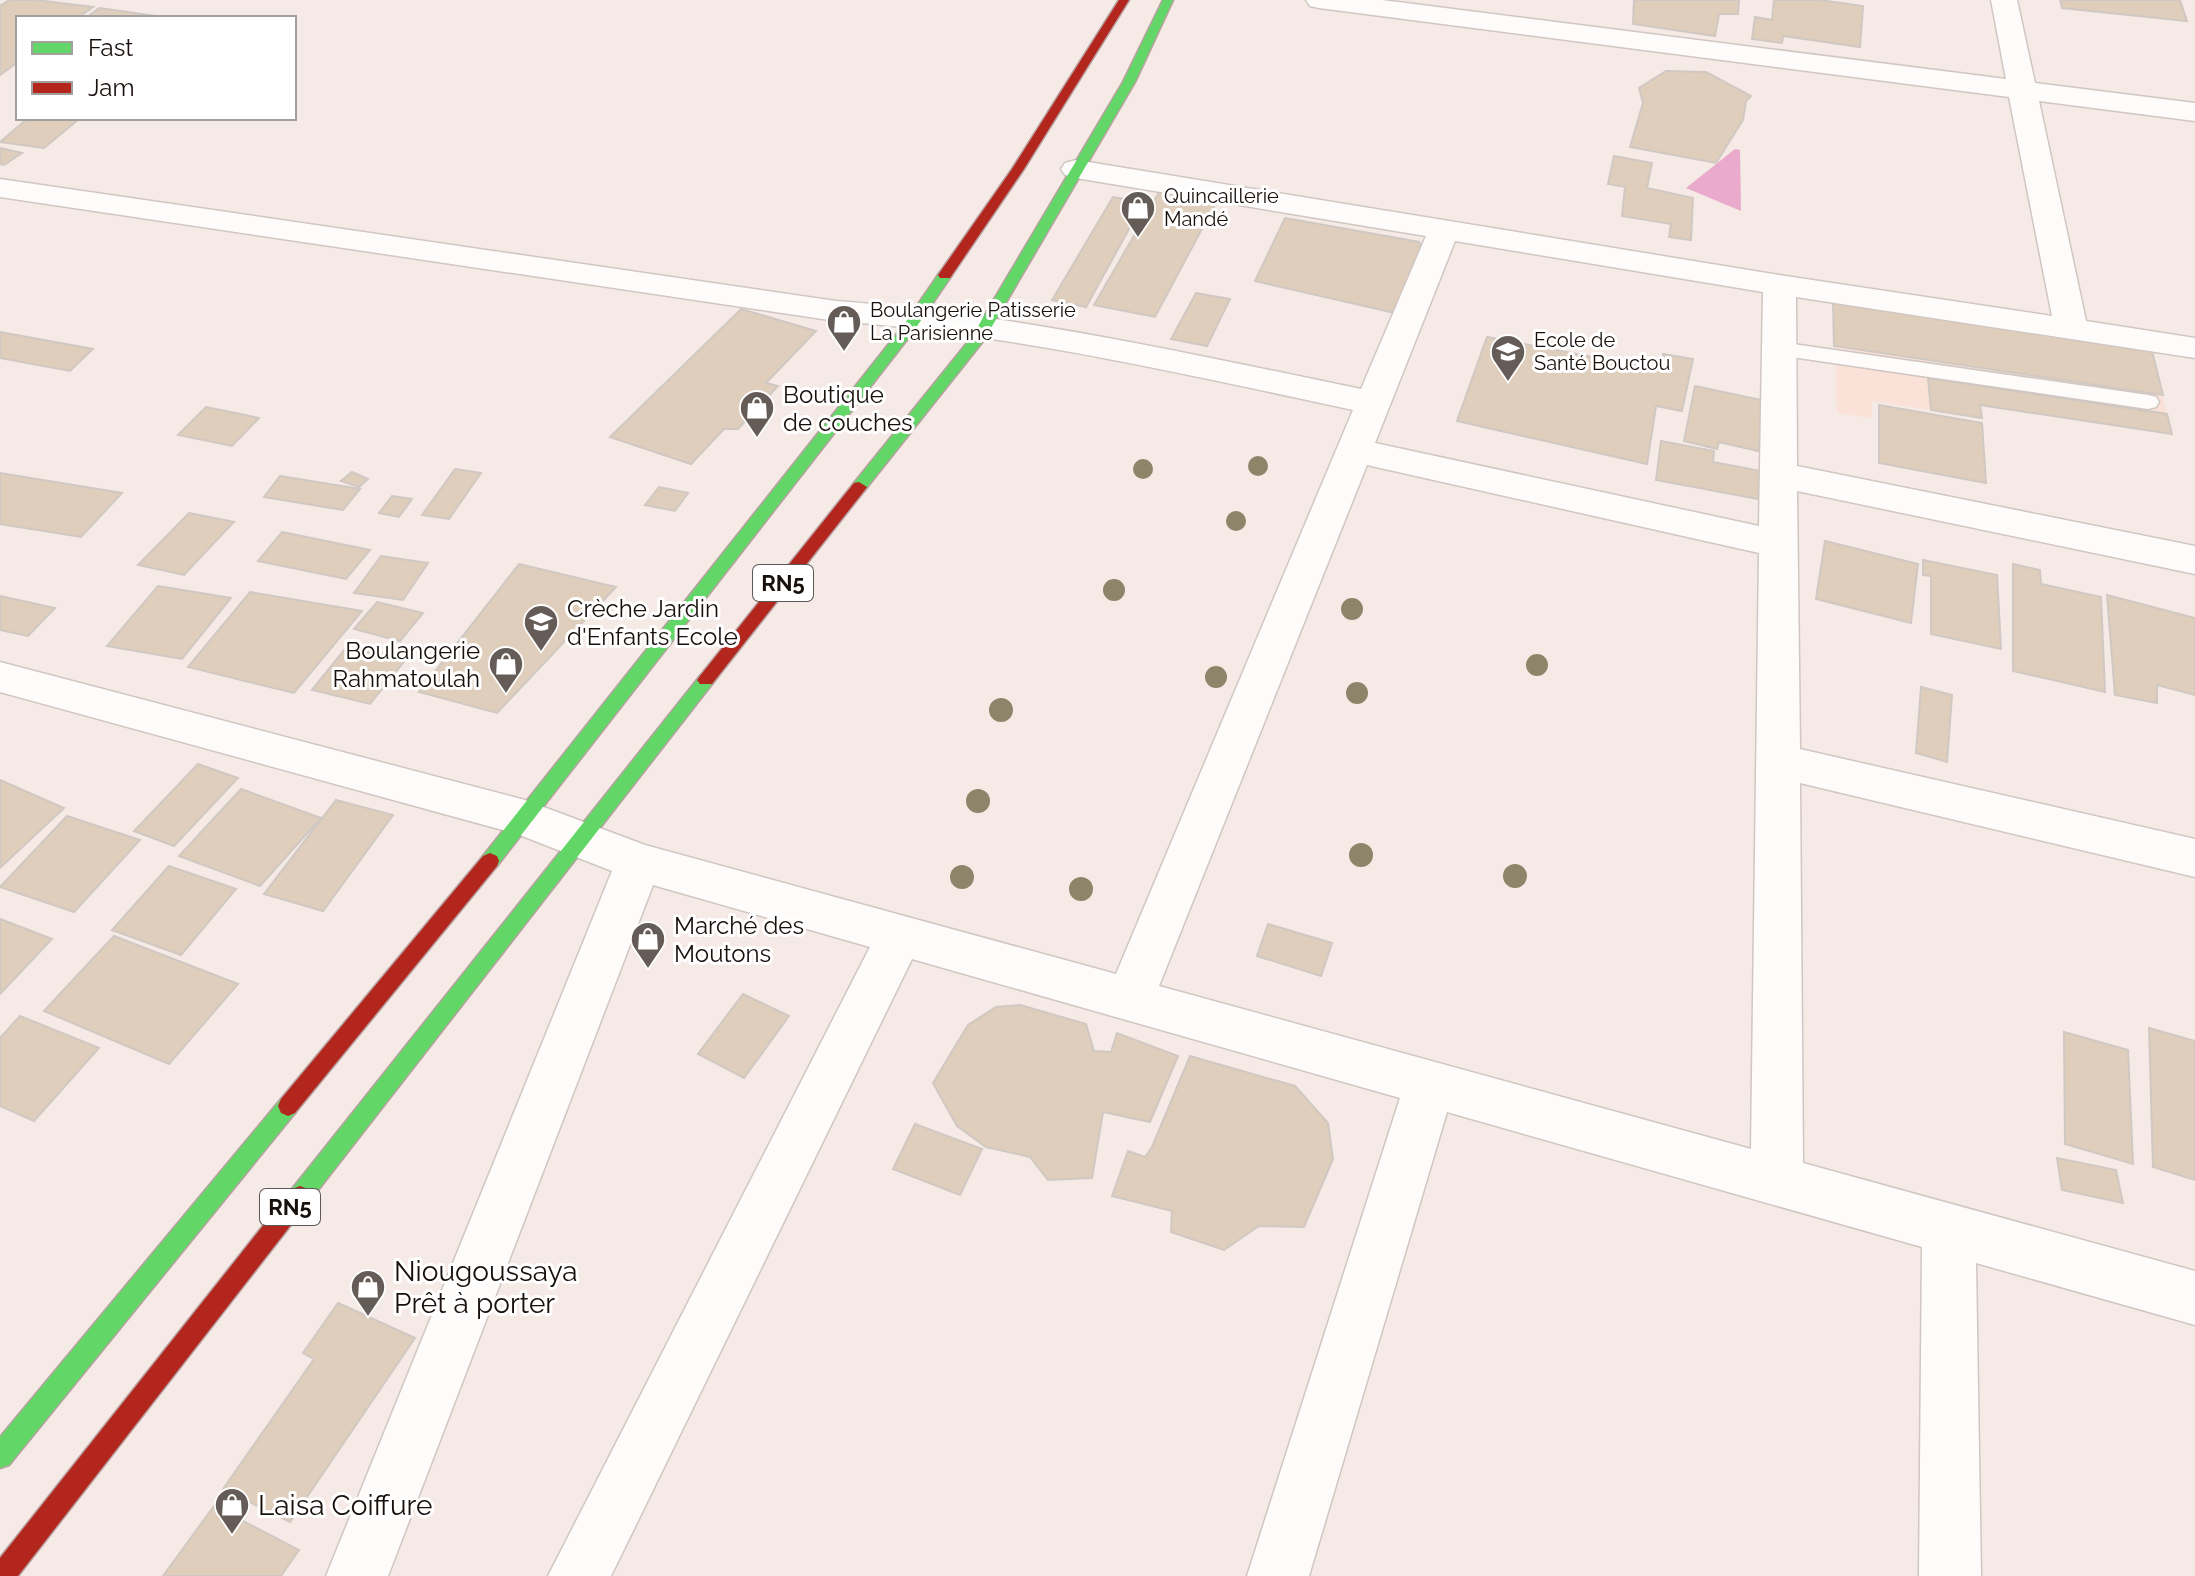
<svg xmlns="http://www.w3.org/2000/svg" width="2195" height="1576" font-family="Raleway,sans-serif">
<rect width="100%" height="100%" fill="#f5eae5"/>
<path fill="#fae2d8" d="M1833,300l318,47 21,87 -191,-29 1,13 -110,-17v17l-35,-5z"/>
<path fill="#eaaacb" d="M1735,149l5,1 1,61 -55,-23z"/>
<path fill="#dfcebc" stroke="#d0c8c2" stroke-width="2" d="M9,0h27l57,7 -15,11h-60v36l-3,2h3v6l-18,13v-69z
M1634,0h105l-1,14h-19l-4,22 -82,-12z
M1774,0h46l43,6 -3,41 -77,-11 -1,7 -30,-4 3,-22 17,3z
M2060,0h120l7,21 -125,-13z
M99,8l64,9 -77,1z
M1666,71l40,1 45,24 -5,5 -3,19 -27,43 -86,-16 13,-44 -4,-15z
M28,118h39l12,1 -35,29 -44,-6z
M0,148l22,5 -18,12 -4,-1z
M1614,156l38,7 -5,25 46,10 -2,42 -22,-3 2,-13 -49,-8 3,-29 -17,-3z
M1162,187l57,10 -64,120 -61,-12z
M1113,197l31,5 -58,105 -34,-7z
M1285,218l134,24 9,25 -24,48 -149,-34z
M1196,293l34,6 -23,47 -36,-7z
M1833,300l318,47 12,48 -329,-49z
M741,309l75,22 -50,52 12,3 -40,43h-14l-33,35 -81,-27z
M0,332l93,17 -23,22 -70,-13z
M1487,337l175,33 1,-16 30,5 -11,52 -26,-5 -9,58 -190,-43z
M1928,378l239,36 5,20 -192,-29 2,13 -51,-8z
M1695,386l71,15 -8,50 -39,-9 -2,7 -33,-8z
M1879,405l103,18 4,60 -107,-20z
M206,407l53,11 -27,28 -54,-11z
M1661,441l53,10 -1,11 58,11 -2,28 -113,-21z
M455,469l26,4 -32,46 -27,-4z
M352,472l16,7 -9,8 -18,-6z
M0,473l122,20 -41,44 -81,-13z
M280,476l80,13 -17,21 -79,-13z
M659,487l29,6 -13,18 -30,-6z
M392,496l20,3 -13,18 -20,-4z
M189,513l45,9 -50,53 -46,-10z
M282,532l88,18 -24,29 -88,-18z
M1825,541l93,23 -7,59 -95,-24z
M381,556l47,7 -25,37 -49,-7z
M1923,560l74,15 4,74 -70,-15v-58l-8,-1z
M519,564l97,23 -119,126 -78,-21z
M2013,564l27,6 1,14 60,13 4,95 -92,-21z
M158,586l73,12 -49,61 -75,-13z
M250,592l112,19 -68,82 -106,-26z
M2107,595l88,23v77l-38,-10v18l-42,-8z
M0,596l55,12 -27,28 -28,-6z
M377,602l46,11 -23,28 -46,-12z
M348,645l58,14 -36,45 -58,-14z
M1921,687l31,8 -5,67 -31,-9z
M198,764l40,14 -64,68 -40,-15z
M0,780l64,28 -64,60z
M241,789l80,29 -61,68 -81,-30z
M336,800l57,15 -70,96 -59,-17z
M67,816l73,24 -66,72 -74,-25z
M169,866l67,23 -55,66 -69,-25z
M0,919l52,20 -52,55z
M1268,924l64,19 -11,33 -64,-20z
M114,936l124,48 -69,80 -125,-53z
M743,994l46,22 -45,62 -46,-24z
M1020,1005l66,19 8,27 17,1 6,-19 61,23 -28,66 -47,-10 -11,66 -44,2 -18,-23 -44,-10 -29,-21 -24,-43 35,-58 28,-18z
M20,1016l79,32 -65,73 -34,-15v-68z
M2149,1028l46,13v139l-42,-13z
M2064,1032l64,18 5,114 -68,-20z
M1190,1056l105,30 33,37 5,36 -29,68 -45,-1 -35,24 -53,-18 1,-21 -60,-15 16,-45 17,6 7,-10z
M915,1124l67,25 -22,46 -67,-26z
M2057,1158l59,12 7,33 -61,-13z
M338,1303l77,35 -125,184 -67,-33 91,-130 -11,-6z
M214,1506l85,44 -18,26h-118z"/>
<g fill="none" stroke-linecap="round" stroke-linejoin="round">
<defs>
<path id="lane" d="M1779,342l369,53 8,2 3,5 -3,5 -8,2 -377,-55 -3,-5 3,-5z"/>
<path id="street" d="M1306,0h76l624,79 -15,-79h26l18,83 160,20v18l-156,-20 47,220 109,17v20l-399,-61 1,169 398,80v28l-398,-83 3,258 395,90v38l-395,-94 3,380 392,108v54l-219,-62 5,313h-62l3,-329 -475,-135 -138,464h-62l153,-478 -488,-139 -301,617h-63l322,-629 -217,-62 -265,691h-62l286,-705 -95,-37 -517,-142v-30l525,138 120,45 471,129 237,-564c-172,-37 -342,-76 -517,-89l-836,-124v-18l836,122c178,13 351,52 525,88l65,-153 -350,-58 -11,-3 -4,-6 4,-6 11,-3 703,115 273,41 -43,-219 -690,-89 -9,-2zM1455,241l308,51 -4,234 -384,-83zM1367,465l392,88 -8,596 -592,-163z"/>
<path id="fast" d="M1163,0h10l-38,82 -151,258 -120,151h-10v-8l117,-145 152,-256z
M945,271l7,4 -39,57 -416,534h-14l-2,-5 2,-5 420,-530 37,-54z
M706,674l9,6 -3,4 -404,519 -8,3 -8,-3 -3,-7 3,-7 408,-513z
M288,1096l7,3 3,7 -3,7 -286,352 -9,3v-31l281,-338z"/>
<path id="jam" d="M1119,0h10l-105,169 -74,109h-10l-2,-3 74,-106z
M859,482l8,5 -3,4 -152,193h-12l-3,-4 3,-4 154,-193z
M490,853l7,3 2,5 -2,5 -202,247 -7,3 -7,-3 -3,-7 3,-7 202,-243z
M300,1186l8,3 3,7 -3,7 -290,373h-18v-18l292,-369z"/>
</defs>
<use href="#lane" stroke="#d0c6c2" stroke-width="3"/>
<use href="#street" stroke="#d0c6c2" stroke-width="3"/>
<use href="#fast" stroke="#b8a1a1" stroke-width="3"/>
<use href="#jam" stroke="#b8a1a1" stroke-width="3"/>
<use href="#lane" fill="#fefcfb" fill-rule="evenodd"/>
<use href="#street" fill="#fefcfb" fill-rule="evenodd"/>
<use href="#fast" fill="#63d668" fill-rule="evenodd"/>
<use href="#jam" fill="#b3261e" fill-rule="evenodd"/>
</g>
<g fill="#8c856a">
<circle cx="1258" cy="466" r="10"/>
<circle cx="1143" cy="469" r="10"/>
<circle cx="1236" cy="521" r="10"/>
<circle cx="1114" cy="590" r="11"/>
<circle cx="1352" cy="609" r="11"/>
<circle cx="1537" cy="665" r="11"/>
<circle cx="1216" cy="677" r="11"/>
<circle cx="1357" cy="693" r="11"/>
<circle cx="1001" cy="710" r="12"/>
<circle cx="978" cy="801" r="12"/>
<circle cx="1361" cy="855" r="12"/>
<circle cx="1515" cy="876" r="12"/>
<circle cx="962" cy="877" r="12"/>
<circle cx="1081" cy="889" r="12"/>
</g>
<defs>
<symbol id="shop-pin" viewBox="-11 -11 22 30"><path d="M0 17L-7.5 6A9.5 9.5 0 1 1 7.5 6Z" fill="#655c58" stroke="#fff"/><path d="M-5-2.5h2.3a2.7 3.5 0 0 1 5.4 0H5L5.5 6h-11ZM-1.5-2.5h3a1.5 2.3 0 0 0-3 0Z" fill="#fff"/></symbol>
<symbol id="university-pin" viewBox="-11 -11 22 30"><path d="M0 17L-7.5 6A9.5 9.5 0 1 1 7.5 6Z" fill="#655c58" stroke="#fff"/><path d="M0-5L7-2L0 1L-7-2ZM-4 1L0 2.5L4 1V4Q0 6-4 4Z" fill="#fff"/></symbol>
<symbol id="school-pin" viewBox="-11 -11 22 30"><path d="M0 17L-7.5 6A9.5 9.5 0 1 1 7.5 6Z" fill="#655c58" stroke="#fff"/><path d="M0-5L7-2L0 1L-7-2ZM-4 1L0 2.5L4 1V4Q0 6-4 4Z" fill="#fff"/></symbol>
</defs>
<g fill-rule="evenodd">
<use href="#shop-pin" x="1118" y="188" width="40" height="54"/>
<use href="#shop-pin" x="824" y="302" width="40" height="54"/>
<use href="#university-pin" x="1488" y="332" width="40" height="54"/>
<use href="#shop-pin" x="737" y="388" width="40" height="54"/>
<use href="#school-pin" x="521" y="602" width="40" height="54"/>
<use href="#shop-pin" x="486" y="644" width="40" height="54"/>
<use href="#shop-pin" x="628" y="919" width="40" height="54"/>
<use href="#shop-pin" x="348" y="1267" width="40" height="54"/>
<use href="#shop-pin" x="212" y="1485" width="40" height="54"/>
</g>
<g text-anchor="middle" dominant-baseline="central" stroke-width="6" stroke-linejoin="round" paint-order="stroke">
<g font-size="20" fill="#18100c" stroke="#fff" text-anchor="start">
<text x="1164" y="196">Quincaillerie<tspan x="1164" dy="23">Mandé</tspan></text>
<text x="870" y="310">Boulangerie Patisserie<tspan x="870" dy="23">La Parisienne</tspan></text>
<text x="1534" y="340">Ecole de<tspan x="1534" dy="23">Santé Bouctou</tspan></text>
</g>
<g fill="#fff" stroke="#5d5855" stroke-width="2">
<rect x="753" y="565" width="60" height="36" rx="6"/>
<rect x="260" y="1189" width="60" height="36" rx="6"/>
</g>
<g font-size="22" font-weight="bold" fill="#18100c">
<text x="783" y="583">RN5</text>
<text x="290" y="1207">RN5</text>
</g>
<g font-size="24" fill="#18100c" stroke="#fff" text-anchor="start">
<text x="783" y="394">Boutique<tspan x="783" dy="28">de couches</tspan></text>
<text x="567" y="608">Crèche Jardin<tspan x="567" dy="28">d'Enfants Ecole</tspan></text>
<text x="480" y="650" text-anchor="end">Boulangerie<tspan x="480" dy="28">Rahmatoulah</tspan></text>
<text x="674" y="925">Marché des<tspan x="674" dy="28">Moutons</tspan></text>
</g>
<g font-size="28" fill="#18100c" stroke="#fff" text-anchor="start">
<text x="394" y="1271">Niougoussaya<tspan x="394" dy="32">Prêt à porter</tspan></text>
<text x="258" y="1505">Laisa Coiffure</text>
</g>
</g>
<rect x="16" y="16" width="280" height="104" fill="#ffffff" stroke="#a39f9e" stroke-width="2"/>
<rect x="32" y="42" width="40" height="12" fill="#63d668" stroke="#a39f9e" stroke-width="2"/>
<text x="88" y="56" font-size="24" fill="#18100c">Fast</text>
<rect x="32" y="82" width="40" height="12" fill="#b3261e" stroke="#a39f9e" stroke-width="2"/>
<text x="88" y="96" font-size="24" fill="#18100c">Jam</text>
</svg>
